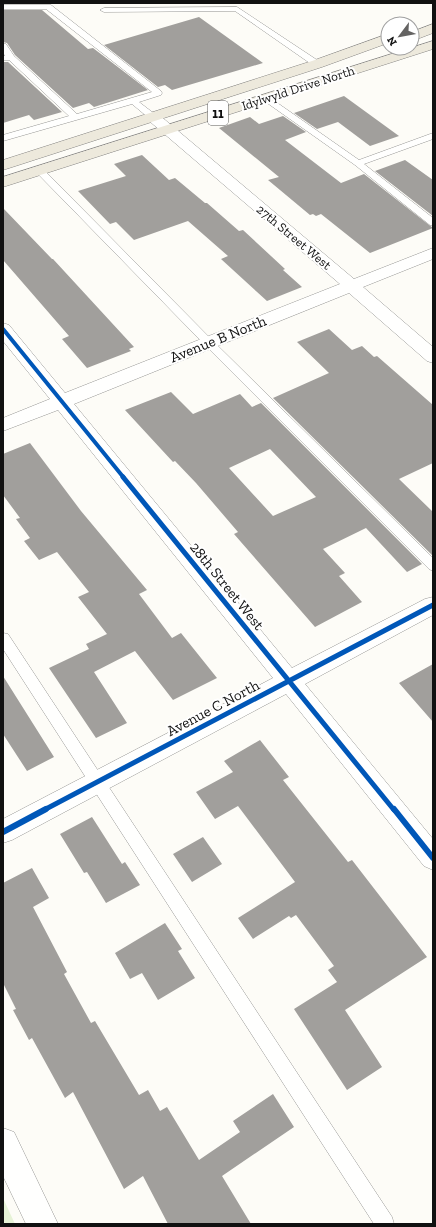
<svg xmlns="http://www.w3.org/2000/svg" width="436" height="1227" font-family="'Zilla Slab',serif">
<rect width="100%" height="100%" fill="#fdfcf7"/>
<path fill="#e7f3d7" d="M3,1198l12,26h-12z"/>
<path fill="#a19f9c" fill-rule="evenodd" d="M3,10h39l46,39 5,-1 55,42 -54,17 -5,-4 -16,5 -58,-53 -8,-12 -4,-1z
M199,17l64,46 -91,27 -7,-5 -7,2 -54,-42z
M3,62h5l54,50 -28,8 -5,-5 -26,8z
M344,96l55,40 -29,10 -32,-24 -21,7 -23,-16z
M283,116l23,16 -21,8 56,43 23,-9 69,54 -63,25 -49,-39 -5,2 -3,-2 -3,1 -42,-35 11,-3 -60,-49 31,-11 9,7z
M142,155l27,25 6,-2 30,25h2l32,28 4,-1 42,39 -2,1 19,17 -35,14 -46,-42 7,-3 -40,-35 -54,19 -18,-18 -6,2 -32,-33 48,-15 -12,-12z
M405,160l28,20v36l-58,-45z
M3,208l49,51h1l81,88 -5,2 2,2 -44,17 -25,-29 7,-3 -66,-76z
M329,329l23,21 10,-4 12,11 3,-1 56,49v58l-34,16 34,33v44l-160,-158 56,-25 -32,-31z
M171,392l22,22 47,-20 12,13 9,-4 161,161 -15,8 -41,-44 -43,21 22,24 -6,3 23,26 -47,25 -81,-93 4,-2 -42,-49 -21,-22 -2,1 -48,-52zM270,449l46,48 -43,19 -44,-48z
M30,443l51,68 66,79 -8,4 33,44 9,-5 36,45 -44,22 -38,-49 -41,21 33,51 -31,15 -47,-70 40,-19 -3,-5 21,-10 -29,-37 11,-5 -32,-40 -18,8 -15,-19 6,-3 -14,-19 4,-1 -17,-23v-41z
M433,664v58l-34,-39z
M3,676l51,81 -27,14 -24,-37z
M260,740l29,37 -6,3 65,82 4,-2 75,97 -82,53 37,57 -35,23 -53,-81 43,-27 -9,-12 6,-4 -38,-51 -5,3 -2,-2 -36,23 -15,-21 57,-36 -57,-76 -23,13 -19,-27 37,-20 -9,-11z
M92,817l30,47 3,-2 15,23 -34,18 -19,-31 -3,1 -24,-39z
M203,837l19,27 -30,18 -19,-28z
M32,868l17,30 -16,9 34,65 -3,2 27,49 4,-2 44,74 9,-5 12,21 7,-4 32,53 41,-28 -7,-11 40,-27 21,33 -72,49 29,48h-83l-25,-48 -19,13 -51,-97 -8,6 -33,-60 -3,2 -16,-30 3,-1 -13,-26v-100z
M165,923l17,26 -4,2 17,27 -37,22 -16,-27 -12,6 -15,-26z"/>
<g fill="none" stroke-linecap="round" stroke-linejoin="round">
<defs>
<path id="service" d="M3,5h48l110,86 1,2 -1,2 -22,7 17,13 1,2 -1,2h-6l-18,-15 -129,37v-6l66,-19 -60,-56h-6v-4h2l-2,-4v-8h3l8,12 63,58 75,-22 -106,-83h-43z
M237,7l83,55v4h-6l-79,-55 -131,1 -4,-2 4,-2z
M266,95l93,65 74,-27v6l-69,25 69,54v8l-3,-1 -75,-60 -92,-65 -1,-2z
M39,167l3,1 171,173 220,217v13l-4,-2 -224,-224 -169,-173 -2,-2 2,-2z
M3,633l5,1 384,583 2,7h-20l-371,-575z"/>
<path id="minor" d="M153,113l5,1 196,165 79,-31v11l-70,28 70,60v16l-6,-2 -78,-68 -275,111 218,264 133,-69 8,-2v18l-128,69 128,155v31l-9,-4 -138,-172 -274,146 -9,3v-24l270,-141 -215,-268 -55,21v-13l47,-19 -47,-58v-18l6,2 56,68 275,-109 -192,-164 -2,-3 2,-3z"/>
<path id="tertiary" d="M3,1128l11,4 44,92h-32l-23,-48z"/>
<path id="primary" d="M433,24v9l-21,8v-9z
M388,34v9l-66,24 -319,103v-10l309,-99z
M433,41v8l-430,138v-10z"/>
</defs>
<use href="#service" stroke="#979795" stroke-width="1"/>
<use href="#minor" stroke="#979795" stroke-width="1"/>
<use href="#tertiary" stroke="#979795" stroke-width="1"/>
<use href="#primary" stroke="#858482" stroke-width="1"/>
<use href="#service" fill="#fffffe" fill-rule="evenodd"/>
<use href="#minor" fill="#fffffe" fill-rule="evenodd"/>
<use href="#tertiary" fill="#fffffe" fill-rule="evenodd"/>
<use href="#primary" fill="#ede9dc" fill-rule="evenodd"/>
<defs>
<path id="cycleway-far2" d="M3,329l121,149"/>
<path id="cycleway-far1" d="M123,477l271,333
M44,810l389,-205"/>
<path id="cycleway" d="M394,809l39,49
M3,832l43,-23"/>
</defs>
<use href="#cycleway-far2" stroke="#fff" stroke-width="6"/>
<use href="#cycleway-far1" stroke="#fff" stroke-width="8"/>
<use href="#cycleway" stroke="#fff" stroke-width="9"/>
<use href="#cycleway-far2" stroke="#0057b8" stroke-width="4"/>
<use href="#cycleway-far1" stroke="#0057b8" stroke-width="5"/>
<use href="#cycleway" stroke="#0057b8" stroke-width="6"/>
</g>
<g text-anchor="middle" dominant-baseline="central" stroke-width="4" stroke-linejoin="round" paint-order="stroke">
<g font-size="13" fill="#111" stroke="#fff">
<text transform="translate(298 88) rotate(-18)">Idylwyld Drive North</text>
<text transform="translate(294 237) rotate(40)">27th Street West</text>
</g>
<rect fill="#fff" stroke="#585858" stroke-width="1" x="208" y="101" width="20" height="24" rx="3"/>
<g font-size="14" font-weight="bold" fill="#111">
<text x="218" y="113">11</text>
</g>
<g font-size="15" fill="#111" stroke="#fff">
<text transform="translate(218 339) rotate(-22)">Avenue B North</text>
<text transform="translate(227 586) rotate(51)">28th Street West</text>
<text transform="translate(213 708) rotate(-28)">Avenue C North</text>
</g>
</g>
<rect width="436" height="1227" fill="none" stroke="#111111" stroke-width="8"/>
<g transform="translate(400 36) rotate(238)"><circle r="19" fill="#ffffff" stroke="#a0a0a0"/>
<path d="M0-3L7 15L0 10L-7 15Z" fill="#646362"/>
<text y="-6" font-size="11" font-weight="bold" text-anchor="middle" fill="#111111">N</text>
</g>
</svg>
